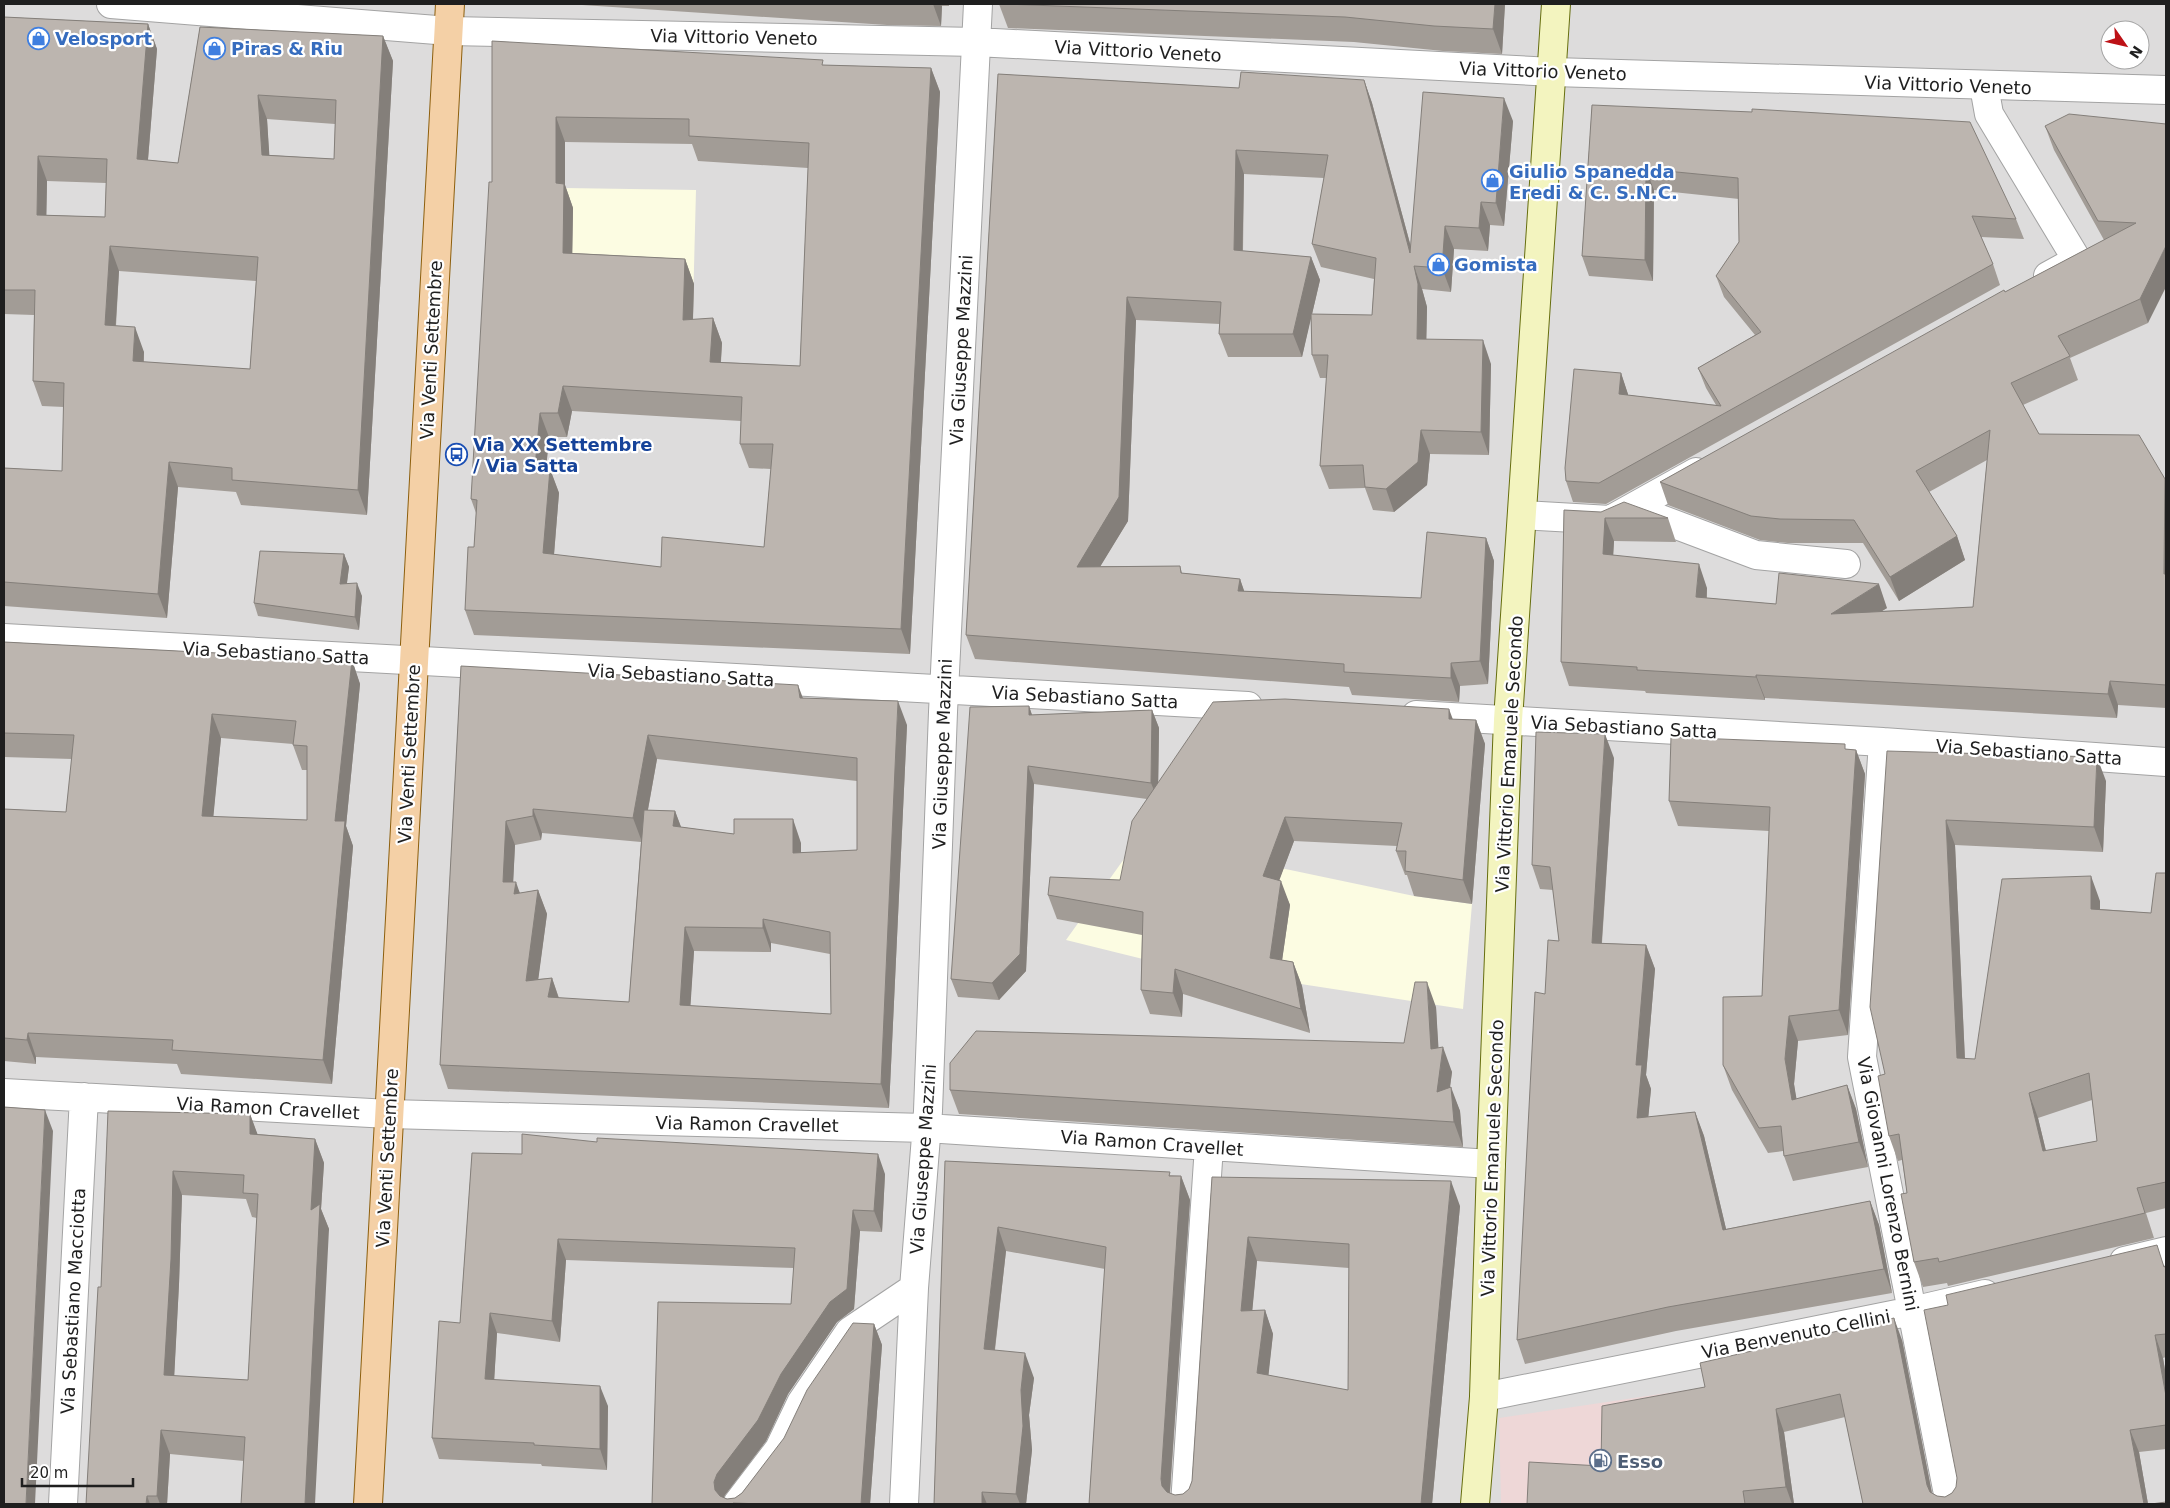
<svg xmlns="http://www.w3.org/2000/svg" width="2170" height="1508" font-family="'DejaVu Sans',sans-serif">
<rect width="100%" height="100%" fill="#efece6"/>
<path fill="#dddcdc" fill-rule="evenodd" d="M4,4h2162v1500h-2162zM2110,30h30v30h-30z"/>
<path fill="#eed7d7" d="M1688,1390l22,114h-209l-2,-86z"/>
<path fill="#fcfce2" d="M565,188l131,2 -4,155 -194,-138z
M1139,838l275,58 58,8 -9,105 -312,-48 -85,-21z"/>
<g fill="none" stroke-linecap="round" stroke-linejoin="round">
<defs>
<path id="minor" d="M111,4l338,27 527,11 577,30
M1984,86l5,28 88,146 -29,16
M1634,509l122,46 90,9
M1522,515l88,5 86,-48
M4,638l1244,68
M1416,715l467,27 283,20
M1883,742l-21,315 88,447
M4,1093l385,21 537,14 565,36
M2124,1261l42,-10
M1484,1397l428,-86 73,-17
M63,1504l21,-407
M737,1504l42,-55 22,-46 49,-72 64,-43
M904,1504l10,-216 14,-177 15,-399 35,-708
M1185,1504l24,-358"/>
<path id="tertiary" d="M1553,72l613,18"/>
<path id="secondary" d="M1475,1504l9,-107 7,-233 17,-444 48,-716"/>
<path id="primary" d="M368,1504l82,-1500"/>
</defs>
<use href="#minor" stroke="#a3a3a3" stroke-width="30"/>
<use href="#tertiary" stroke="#a3a3a3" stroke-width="30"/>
<use href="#secondary" stroke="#666e0e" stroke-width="30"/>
<use href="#primary" stroke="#8d5f0d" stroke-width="30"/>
<use href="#minor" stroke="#fff" stroke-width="28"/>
<use href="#tertiary" stroke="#fff" stroke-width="28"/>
<use href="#secondary" stroke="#f3f4bf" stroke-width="28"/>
<use href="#primary" stroke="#f4d0a6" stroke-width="28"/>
</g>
<path fill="#a29c96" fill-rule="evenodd" d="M567,4h382v2h-7l-1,20 -54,-1z
M999,4h506l-3,50 -59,-3 -89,-9 -346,-14z
M4,17l144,7 9,25 -9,111 30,3 22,-136 183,9 10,25 -26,454 -126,-10 -5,-13 -58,-5 -11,131 -163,-12v-138l58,3 2,-64 -22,-1 -9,-25 1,-66 -30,-1zM267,119l68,5 -1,35 -65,-4zM47,181l59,2 -1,34 -59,-2zM119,271l137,10 -6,88 -106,-7v-10l-28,-26z
M492,41l333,24 106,3 9,24 -30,562 -436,-19 -9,-25 9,-63 2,-34 -5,-14 21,-317zM565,142l127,2 6,17 110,7 -8,198 -79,-4 1,-19 -9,-25 -20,2 1,-36 -9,-25 -113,-6 1,-45 -8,-23zM572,411l169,10 -1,23 9,24 22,1 -7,78 -103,20 -107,-12 5,-62 -9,-24 -4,-1 3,-31h18z
M998,74l241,14 125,-8 8,23 39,144 102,-126 -9,105 -14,-1 -2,26 -34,-2 -3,43 -29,-3 5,18 -1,32 65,25 -2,91 -59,-1 -3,31 -33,27 -21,-2 -8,-22 -36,1 -9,-23 7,-88h-7l-8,-23 -1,-39 -9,41h-74l-9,-23 1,-10 -84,-4 -8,201 -28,45h80l2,7 58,6 4,12 177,7 65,-60 8,23 -6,123 -28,2 -1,16 -107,-7 -3,-8 -374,-28 -9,-24zM1244,174l80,4 -12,66 9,23 53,12 -2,36 -60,-1 8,-34 -9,-23 -68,-6z
M1592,105l424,114 8,20 -43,-2 12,27 7,21 -394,219 -33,-2 -7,-21 55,-108 7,22 88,10 -10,-17 -8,-20 57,-33 -31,-38 -8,-21 23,-34v-43l-85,-9 -1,91 -64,-5 -7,-20z
M2166,124l-18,199 -78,35 8,22 -55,25 16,29 127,50v224l-48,-3 -1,13 -352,-20v2l-119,-7 -1,-2 -76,-5 -8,-24 3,-152 104,8 8,24 -62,-1 -1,14 94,33v10l69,6 111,4 -5,3 91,-4 14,-147 -58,32 28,44 8,24 -66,41 -36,-58h-75l-28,-3 -92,-35 -8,-23 345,-190 99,-52 -50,-90 -9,-24z
M344,554l5,13 -2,16 15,13 -3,34 -101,-14 -4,-13z
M4,642l348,18 8,24 -14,142 7,20 -21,238 -151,-10 -4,-10 -141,-7v7l-32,-3v-252l62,3 6,-53 -68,-2zM221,738l72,6v1l9,25h5v50l-94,-3z
M461,666l342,32 104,27 -18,383 -441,-19 -8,-24zM657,759l200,22v69l-56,3v-10l-120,-16 -6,-16 -27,-1zM542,833l99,9 -12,160 -70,-4 -7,-20 -14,1 9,-65 -9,-24 -18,3 -7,-11 2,-37 26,-5zM771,943l59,11 1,60 -141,-8 4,-55 77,1z
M1029,706l3,9 120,-5 7,18 -1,55 295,-64 23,1 9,24 -13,160 -58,-8 -7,-21h-2l-9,-24 1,-5 -103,-5 -15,39 11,25 -8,55 11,2 9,24 8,47 -127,-39 -1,23 -32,-3 -9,-24 1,-55 -85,-16 -9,-24 72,-15 27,-81 -113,-15 -8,187 -27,29 -41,-3 -7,-18z
M1847,749l9,1 9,24 -17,261 -50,6 -4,43 2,15 51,-14 9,24 12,58 -75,14 -9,-25 -1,-5 -15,2 -36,-63 -9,-25 39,-69 7,-165 -91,-5 -9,-25z
M1887,751l219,30 -3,71 -148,-7 10,214h10l125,-158v8l51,4 15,-40v335l-20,5 8,25 -206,48 -1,-3 -24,4 -9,-25 -7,-69 -5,-33 -4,1 -9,-25 -4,-62zM2092,1100l5,41 -51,10 -8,-33z
M1614,758l-12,185 44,2 9,24 -9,106 5,14 -3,28 47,-5 9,24 22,93 144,-28 9,24 13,68 -216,38 -151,33 -8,-24 28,-346 14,-53 -6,-51 -13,-1 -8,-24z
M1436,1007l2,41 14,24 -2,15 10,24 3,36 -504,-33 -9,-24 454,-47z
M108,1111l142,3 7,20 58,5 9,24 -3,46 8,20 -85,232 -74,-7 -3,50h-81l15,-217zM182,1195l64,4 6,18 5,1 -9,162 -74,-4 5,-92z
M472,1153l413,21 -3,58 -22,-1 -6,78 -17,13 -49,72 -22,47 -41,54 -2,2 4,2 8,-1 7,-5 132,-169 8,21 -12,159h-218l139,-200 3,-36 -228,-8 -6,82 -63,-9 -3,47 114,26 -1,64 -65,-4 -1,-2 -102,-5 -7,-21 28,-115z
M945,1161l236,15 9,24 -20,294 5,1 8,-1 6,-5 3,-8 20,-304 248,29 -28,298h-343l16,-235 -99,-18 -11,99 39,28 -5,37 3,35 -6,54h-92zM1257,1261l92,7 -1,122 -80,-15 5,-41 -8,-24 -13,1z
M2166,1266v91l-3,1 3,18v73l-27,3 9,52h-285l-18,-87 -61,15 10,72h-267l74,-38 104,-79 197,-47 30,153 5,3 8,1 7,-4 213,-226z"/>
<path fill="#847f7a" d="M933,4h8l1,2 -1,20z
M1495,4h10l-3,50 -9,-25z
M148,24l9,25 -11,134 -9,-24z
M383,36l10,25 -26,454 -9,-25z
M931,68l9,24 -30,562 -9,-25z
M1364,80l8,23 44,163 -6,-13z
M258,95l9,24 4,61 -9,-25z
M1504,98l9,23 -9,105 -8,-23z
M556,117l9,25v43l8,23 -1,69 -9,-24 -7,-70z
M1236,150l8,24 -2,99 -8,-23z
M38,156l9,25 -1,59 -9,-25z
M1646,169l8,21 -1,91 -8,-21z
M1481,202l9,23 -2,26 -9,-23z
M1445,226l9,23 -3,43 -9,-24z
M110,246l9,25 -5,79 -9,-25z
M2166,246v41l-18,36 -8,-24z
M1311,257l9,23 -18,77 -9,-23z
M685,259l9,25 -2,61 -9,-25z
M1414,266l8,23 5,18 -1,55 -9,-23z
M1127,297l9,23 -8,201 -42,69 -9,-23z
M713,318l9,25 -3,44 -9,-25z
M135,327l9,25 -2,34 -9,-25z
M1483,340l8,24 -2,91 -8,-23z
M1621,373l7,21 -2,21 -7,-21z
M563,386l9,25 -5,26 -9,-24z
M540,413l9,24 -5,55 -9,-25z
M1421,430l9,24 -3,31 -33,27 -8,-23z
M169,462l9,25 -11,131 -9,-24z
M550,469l9,24 -7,85 -9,-25z
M2165,479l1,5v96l-2,-6z
M1605,518l9,23 -2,36 -9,-23z
M1957,536l8,24 -66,41 -9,-24z
M1486,538l8,23 -6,123 -8,-23z
M344,554l5,13 -4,30 -5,-13z
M1699,564l8,24 -2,33 -9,-24z
M1240,579l8,23 -10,-11z
M357,583l5,13 -3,34 -4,-13z
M1879,584l8,24 -48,29 -8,-23z
M352,660l8,24 -14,142 7,20 -21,238 -9,-24 12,-239z
M1451,663l9,23 -1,16 -8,-24z
M1756,675l9,23v2l-9,-23z
M2110,681l8,24 -1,13 -9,-24z
M798,685l9,24 -7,-11z
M898,701l9,24 -18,383 -8,-24z
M1029,706l6,18 -6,-9z
M1449,709l9,24 -9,-14z
M1152,710l7,18 -1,72 -7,-17z
M212,714l9,24 -10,103 -9,-25z
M1476,720l9,24 -13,160 -9,-24z
M1605,734l9,24 -14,209 -8,-24z
M648,735l9,24 -15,83 -9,-24z
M1856,750l9,24 -17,261 -9,-25z
M2097,757l9,24 -3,71 -9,-25z
M1028,766l6,18 -8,187 -27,29 -7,-17z
M533,809l9,24 -1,7 -8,-24z
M675,811l9,24 -11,-9z
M1285,817l9,24 -22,59 -9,-24z
M793,819l8,24v34l-8,-24z
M1946,820l9,25 11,238 -9,-25z
M506,821l9,24 -3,61 -9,-24z
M2091,876l9,25v32l-9,-24z
M1281,881l9,24 -11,77 -9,-24z
M516,882l8,23 -10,-11z
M538,890l9,24 -12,90 -9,-23z
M763,919l8,24v9l-8,-24z
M685,927l9,24 -5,78 -9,-24z
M1646,945l9,24 -9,106 5,14 -5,53 -9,-24 -1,-53z
M1293,962l9,24 8,47 -9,-24z
M1175,969l8,25 -1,23 -9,-24z
M552,978l8,24 -12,-5z
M1427,982l9,25 4,65 3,-25 9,25 -6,44 -9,-24 -6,-43z
M1789,1016l9,25 -4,43 7,41 -9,-25 -7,-41z
M28,1033l8,24v7l-9,-24z
M1847,1085l9,24 12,58 -9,-25z
M1451,1087l9,24 3,36 -9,-25z
M2029,1093l9,25 14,58 -9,-25z
M45,1110l8,21 -18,373h-9z
M1695,1112l9,24 28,118 -9,-24z
M250,1114l9,24 -9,-4z
M315,1139l9,24 -3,46 8,20 -14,275h-10l6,-294z
M878,1154l7,20 -3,58 -8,-21z
M173,1171l9,24 -3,89 -6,116 -9,-25z
M1181,1176l9,24 -21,303 -7,-17 -1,-7z
M1451,1181l9,25 -28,298h-11z
M1870,1201l9,24 13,68 -8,-24z
M853,1210l7,21 -6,78 -17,13 -49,72 -22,47 -41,54 -3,7 -7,-12 -1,-8 3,-8 64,-100z
M998,1227l8,24 -14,122 -8,-24z
M1248,1237l9,24 -7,74 -9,-24z
M558,1239l8,21 -6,82 -8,-21z
M1265,1310l8,24 -7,64 -9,-25z
M490,1313l7,20 -4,67 -8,-21z
M1894,1318l8,22 32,164 -7,-19z
M874,1324l8,21 -12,159h-9z
M2155,1335l8,23 3,18v20z
M1025,1353l9,25 -5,37 3,35 -6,54h-6l-4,-10 5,-104z
M600,1386l8,20 -1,64 -7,-21z
M1776,1409l8,23 10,72h-2l-6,-17z
M161,1430l9,24 -3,50h-7l-3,-8z
M2130,1430l9,22 9,52h-4z
M982,1492l5,12h-5z
M147,1496l3,8h-4z"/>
<path fill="#bcb5af" stroke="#847f7a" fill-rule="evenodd" d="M1004,4h491l-2,25 -59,-3 -89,-9z
M4,17l144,7 -11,135 41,4 22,-136 183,9 -25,454 -126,-10v-12l-63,-6 -11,132 -154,-12v-114l58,3 2,-88 -31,-2 2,-91h-31zM258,95l78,5 -2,59 -72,-4zM38,156l69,3 -2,58 -68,-2zM110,246l148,11 -8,112 -117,-8 2,-34 -30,-2z
M492,41l331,19 -1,5 109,3 -30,561 -436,-19 3,-63h6l3,-47 -6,-1 18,-317h3zM556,117l133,2v17l120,7 -9,223 -90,-4 3,-44 -30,2 2,-61 -122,-6 1,-69 -8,-1zM563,386l179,11 -2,47h33l-9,103 -102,-10 -1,30 -118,-14 7,-84 -15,-2 5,-54h18z
M1241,72l123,8 46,173 13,-161 81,6 -8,105 -15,-1 -2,26 -34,-2 -3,42 -28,-2 4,18 -1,55 66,1 -2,92 -60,-2 -3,32 -32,27 -21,-2 -2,-22 -43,1 8,-111h-16l-1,-41 61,1 4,-57 -64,-14 16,-89 -92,-5 -2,100 77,7 -18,77h-74l2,-32 -94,-5 -8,200 -42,70 103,-1 1,7 59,6 -2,12 183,7 6,-66 59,6 -6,123 -29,2v15l-107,-6v-8l-378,-29 32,-561 241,14z
M1592,105l160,7v-3l218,13 46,97 -44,-3 21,48 -394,219 -33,-2 -1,-13 9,-99 47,4 -2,21 102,12 -23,-38 63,-36 -45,-56 23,-34 -1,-64 -92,-9 -1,91 -63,-4z
M2069,114l97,10v122l-26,53 -82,37 12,20 -59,27 28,51 100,1 26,44 -1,95h2v111l-56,-4 -2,13 -352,-19v2l-119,-7v-3l-76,-5 3,-152 37,2 23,-10 44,16h-63l-2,36 96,10 -3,33 80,7 3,-31 100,11 -48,30 142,-7 17,-177 -74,41 41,65 -67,41 -36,-57 -74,-1 -29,-3 -91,-34 344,-192 1,2 131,-69 -38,-2 -53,-95z
M260,551l84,3 -4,30 17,-1 -2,34 -101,-14z
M4,642l348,18 -17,161h10l-22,239 -151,-10 1,-10 -145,-7 -1,7 -23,-2v-229l62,3 8,-77 -70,-2zM212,714l84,7 -3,24 14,1v74l-105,-4z
M461,666l337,19 2,13 98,3 -17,383 -441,-19zM648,735l209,23v92l-64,3v-34h-59v15l-61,-8 2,-15 -31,-1 -15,192 -81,-5 4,-19 -26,3 12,-91 -24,4 2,-12h-13l3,-61 27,-5v-7l100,9zM763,919l67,13 1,82 -151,-9 5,-78 78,1z
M1285,699l164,10v10l27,1 -13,160 -58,-9 1,-20h-10l6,-28 -117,-6 -22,59 18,5 -11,77 23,4 8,47 -126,-40 -2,24 -32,-3 2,-78 -95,-17 2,-18 70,3 12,-59 81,-119z
M1029,706v9l123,-5 -1,73 -123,-17 -8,188 -28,29 -41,-4 19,-272z
M1536,732l69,2 -13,209 54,2 -10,120h6l-5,53 58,-6 28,118 147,-29 14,68 -216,38 -151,33 18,-348 10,2 3,-54 11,1 -9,-74 -18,-2z
M1671,737l174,7v5l11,1 -17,260 -50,6 -4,43 7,41 55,-15 12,57 -75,14 -3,-30 -22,2 -36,-63v-68l39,-1 8,-189 -101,-6z
M1887,751l210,6 -3,70 -148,-7 11,238 18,1 27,-180 89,-3v33l60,4 5,-40h10v309l-29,6 8,25 -206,49 -1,-4 -24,4 -13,-68 6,-1 -8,-59 -10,2 -11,-60 7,-2 -15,-67zM2089,1073l8,68 -54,10 -14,-58z
M1415,982h12l4,67 12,-2 -6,45 14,-5 3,35 -504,-32v-27l26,-32 428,12z
M4,1107l41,3 -19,394h-22z
M108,1111l142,3v20l65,5 -4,71 9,-6 -15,300h-64l4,-67 -84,-7 -4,66h-10l-1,8h-60l12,-217h3zM173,1171l71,4 -1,18 15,1 -10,186 -84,-5 7,-116z
M522,1134l75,8v-4l281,16 -4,57 -21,-1 -6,79 -17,13 -49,72 -23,46 -41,54 -3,8 1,8 5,6 7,3 8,-1 7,-5 42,-55 23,-48 46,-67 21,1 -13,180h-97l-31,-1 -1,1h-80l6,-202 133,2 4,-56 -237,-9 -6,82 -62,-8 -5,66 115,7v63l-66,-4v-2l-102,-5 7,-117 21,2 12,-170 50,1z
M945,1161l225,11 -1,4h12l-20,303 1,7 5,6 8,3 8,-1 6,-5 3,-8 20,-304 239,4 -30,323h-332l17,-257 -108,-20 -14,122 41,4 -4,37 2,36 -7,68 -34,-2v12h-48zM1248,1237l101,7 -1,146 -91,-17 8,-63 -24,1z
M2157,1245l7,22 2,-1v68l-11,1 11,61v29l-36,5 14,74h-281l-23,-110 -64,15 10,78 -43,4 2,13h-218l2,-42 72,4 1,-60 103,-19 -5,-24 194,-45 33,167 3,7 7,4 8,1 7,-4 4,-6 1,-9 -33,-168 24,-5 -2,-10z
M2166,1502v2h-15z"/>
<defs>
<symbol id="shop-ring" viewBox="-11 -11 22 22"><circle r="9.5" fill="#fff" stroke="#3f7fe0" stroke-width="1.5"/><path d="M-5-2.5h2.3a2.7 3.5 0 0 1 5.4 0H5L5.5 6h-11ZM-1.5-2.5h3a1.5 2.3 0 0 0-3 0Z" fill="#3f7fe0"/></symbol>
<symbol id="bus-ring" viewBox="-11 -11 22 22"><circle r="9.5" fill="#fff" stroke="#1a4fb4" stroke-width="1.5"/><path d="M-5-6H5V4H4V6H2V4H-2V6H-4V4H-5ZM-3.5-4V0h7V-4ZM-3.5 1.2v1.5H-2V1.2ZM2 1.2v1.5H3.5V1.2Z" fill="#1a4fb4"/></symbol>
<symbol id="fuel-ring" viewBox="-11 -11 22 22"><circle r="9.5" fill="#fff" stroke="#5c6f8a" stroke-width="1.5"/><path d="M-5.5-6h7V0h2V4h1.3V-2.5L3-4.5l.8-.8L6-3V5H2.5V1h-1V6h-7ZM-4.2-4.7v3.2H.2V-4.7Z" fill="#5c6f8a"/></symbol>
</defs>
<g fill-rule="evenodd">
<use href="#shop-ring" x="26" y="26" width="25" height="25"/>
<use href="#shop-ring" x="202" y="36" width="25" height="25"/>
<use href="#shop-ring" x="1480" y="168" width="25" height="25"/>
<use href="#shop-ring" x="1426" y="252" width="25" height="25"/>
<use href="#bus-ring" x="444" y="442" width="25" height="25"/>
<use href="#fuel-ring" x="1588" y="1448" width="25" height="25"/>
</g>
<g text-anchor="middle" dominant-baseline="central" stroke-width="4.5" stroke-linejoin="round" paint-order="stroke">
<g font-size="18" fill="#1f1f1f" stroke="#fff">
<text transform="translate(734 37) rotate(1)">Via Vittorio Veneto</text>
<text transform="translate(1138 51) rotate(3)">Via Vittorio Veneto</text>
<text transform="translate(1543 71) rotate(2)">Via Vittorio Veneto</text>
<text transform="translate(1948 85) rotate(2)">Via Vittorio Veneto</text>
<text transform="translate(431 350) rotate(-87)">Via Venti Settembre</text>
<text transform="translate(961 350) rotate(-87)">Via Giuseppe Mazzini</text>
<text transform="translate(276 653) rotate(3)">Via Sebastiano Satta</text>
<text transform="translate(681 675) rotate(3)">Via Sebastiano Satta</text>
<text transform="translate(1085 697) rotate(3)">Via Sebastiano Satta</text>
<text transform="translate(1624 727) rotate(3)">Via Sebastiano Satta</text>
<text transform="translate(2029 752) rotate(4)">Via Sebastiano Satta</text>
<text transform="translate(409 754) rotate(-87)">Via Venti Settembre</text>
<text transform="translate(942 754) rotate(-88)">Via Giuseppe Mazzini</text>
<text transform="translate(1509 754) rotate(-87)">Via Vittorio Emanuele Secondo</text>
<text transform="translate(268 1108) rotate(3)">Via Ramon Cravellet</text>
<text transform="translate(747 1124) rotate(1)">Via Ramon Cravellet</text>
<text transform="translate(1152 1143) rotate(4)">Via Ramon Cravellet</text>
<text transform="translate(387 1158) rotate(-87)">Via Venti Settembre</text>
<text transform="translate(1492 1158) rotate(-88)">Via Vittorio Emanuele Secondo</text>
<text transform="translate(923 1159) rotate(-86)">Via Giuseppe Mazzini</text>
<text transform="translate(1888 1184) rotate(79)">Via Giovanni Lorenzo Bernini</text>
<text transform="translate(73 1301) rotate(-87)">Via Sebastiano Macciotta</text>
<text transform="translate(1796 1334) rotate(-11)">Via Benvenuto Cellini</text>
</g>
<g font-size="18" font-weight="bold" fill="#366cbe" stroke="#fff" text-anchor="start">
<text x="55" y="38">Velosport</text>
<text x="231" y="48">Piras &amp; Riu</text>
<text x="1509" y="171">Giulio Spanedda<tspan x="1509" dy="21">Eredi &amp; C. S.N.C.</tspan></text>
<text x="1454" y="264">Gomista</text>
</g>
<g font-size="18" font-weight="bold" fill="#164399" stroke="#fff" text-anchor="start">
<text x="473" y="444">Via XX Settembre<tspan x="473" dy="21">/ Via Satta</tspan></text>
</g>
<g font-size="18" font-weight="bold" fill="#4e5e75" stroke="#fff" text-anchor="start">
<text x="1617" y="1461">Esso</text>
</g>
</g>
<rect width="2170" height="1508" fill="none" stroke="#1f1f1f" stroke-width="10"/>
<g transform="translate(2125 45) rotate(124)"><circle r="24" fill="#ffffff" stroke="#a5a5a5"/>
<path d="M0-4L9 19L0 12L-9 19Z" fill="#bd1116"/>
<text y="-8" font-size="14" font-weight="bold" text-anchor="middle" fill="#1f1f1f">N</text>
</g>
<path d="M22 1478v8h111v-8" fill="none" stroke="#1f1f1f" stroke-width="2.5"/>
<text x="30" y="1478" font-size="15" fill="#1f1f1f" stroke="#ffffff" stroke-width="4" paint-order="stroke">20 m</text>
</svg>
